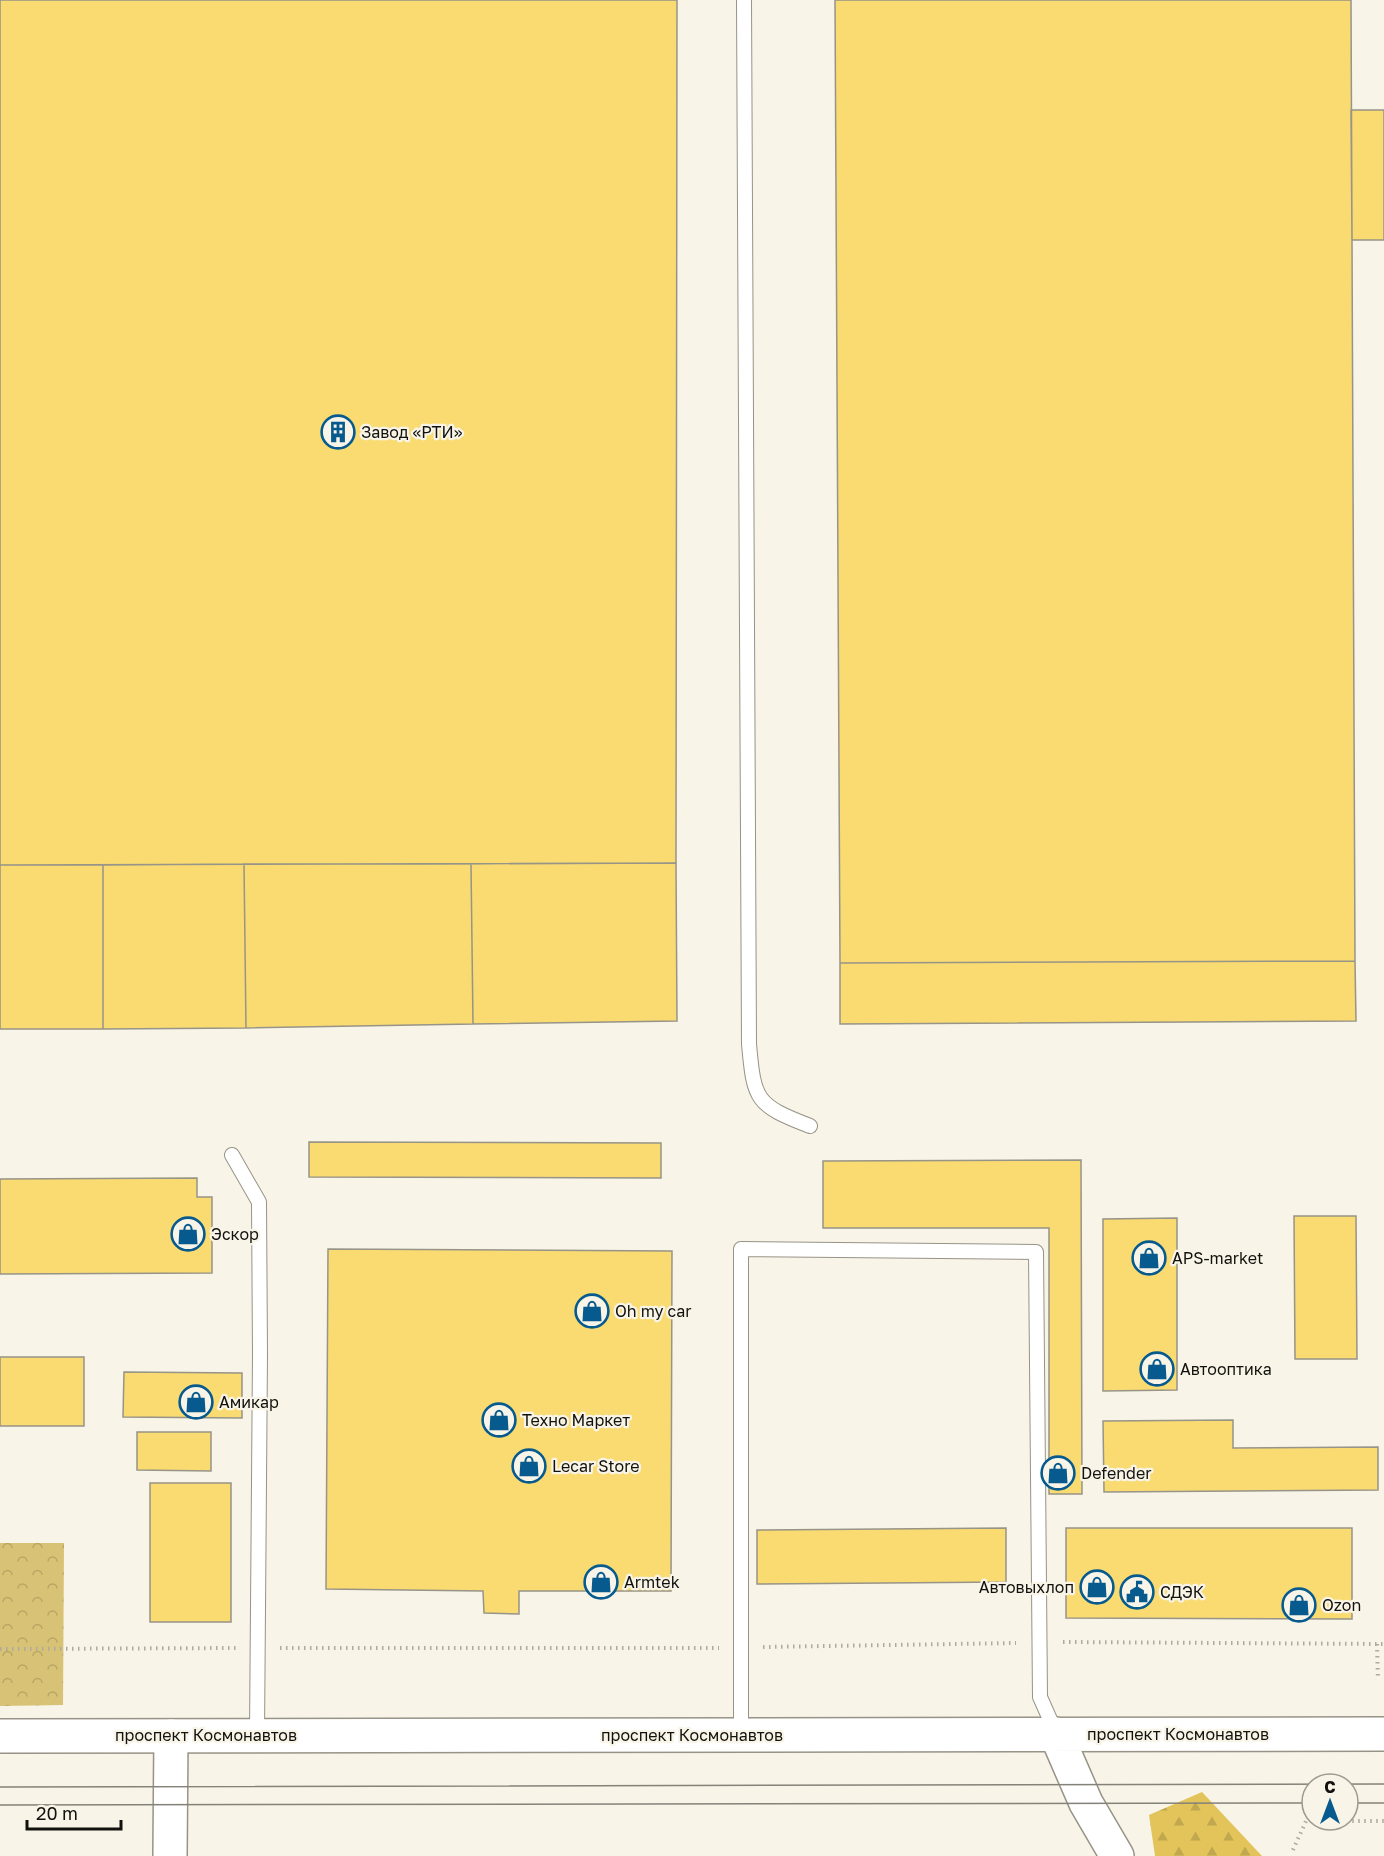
<svg xmlns="http://www.w3.org/2000/svg" width="1384" height="1856" font-family="'Golos Text',sans-serif">
<defs>
<pattern id="forest-firs" width="22" height="20" patternUnits="userSpaceOnUse" patternTransform="scale(1.5)"><rect width="22" height="20" fill="#e2c45a"/><path d="M5 1l3.5 6h-7zM16 11l3.5 6h-7z" fill="#c1a74d"/></pattern>
<pattern id="park-crowns" width="20" height="18" patternUnits="userSpaceOnUse" patternTransform="scale(1.5)"><rect width="20" height="18" fill="#d8c275"/><path d="M2 6a3 3 0 1 1 6 0M12 15a3 3 0 1 1 6 0" fill="none" stroke="#b8a664"/></pattern>
</defs>
<rect width="100%" height="100%" fill="#f8f4e7"/>
<path fill="url(#forest-firs)" d="M1202,1792l60,64h-107l-6,-41z"/>
<path fill="url(#park-crowns)" d="M0,1543h64l-1,162 -63,1z"/>
<path fill="#f9db72" stroke="#979488" stroke-width="1.5" d="M0,0h677l-1,863 -676,2z
M835,0h516l4,961 -515,2z
M1351,110h33v130h-32z
M676,863l1,158 -204,3 -2,-160z
M244,864h227l2,160 -227,4z
M244,864l2,164 -143,1v-164z
M0,865h103v164h-103z
M1355,961l1,60 -516,3v-61z
M309,1142l352,1v35l-352,-1z
M1081,1160l1,334h-33v-266h-226v-67z
M197,1178v19h15v76l-212,1v-95z
M1294,1216h62l1,143h-62z
M1177,1218v172l-74,1v-172z
M328,1249l344,2 -1,340h-152v23l-35,-1 -1,-22 -157,-2z
M0,1357h84v69h-84z
M124,1372l118,1v45l-119,-1z
M1233,1420v28l145,-1v43l-274,2 -1,-71z
M137,1432h74v39l-74,-1z
M150,1483h81v139h-81z
M1006,1528v54l-249,2v-54z
M1066,1528h286v91l-286,-1z"/>
<g fill="none" stroke-linecap="round" stroke-linejoin="round">
<defs>
<path id="service" d="M744,0l5,1044c5,57 7,61 61,82
M232,1155l27,47 1,152 -3,381
M741,1735v-486l295,3 4,445 16,36"/>
<path id="tertiary" d="M170,1856l1,-120"/>
<path id="secondary" d="M1056,1734l30,69 31,53
M0,1736l1384,-2"/>
</defs>
<use href="#service" stroke="#979387" stroke-width="16"/>
<use href="#tertiary" stroke="#979387" stroke-width="36"/>
<use href="#secondary" stroke="#979387" stroke-width="36"/>
<path stroke="#adaaa0" stroke-width="4" stroke-dasharray="1.5 4.5" stroke-linecap="butt" d="M1063,1642l321,2
M1377,1644l1,36
M763,1647l253,-4
M280,1648h439
M0,1649l236,-1
M1293,1850l13,-29h78"/>
<use href="#service" stroke="#fff" stroke-width="14"/>
<use href="#tertiary" stroke="#fff" stroke-width="33"/>
<use href="#secondary" stroke="#fff" stroke-width="33"/>
<path stroke="#848279" stroke-width="1.5" d="M0,1787l1384,-3
M1348,1803h36
M0,1805l1312,-2"/>
</g>
<defs>
<symbol id="building-ring" viewBox="-11 -11 22 22"><circle r="9.5" fill="#f8f4e7" stroke="#075a8d" stroke-width="1.5"/><path d="M-4-6H4V6H1V3H-1V6H-4ZM-2.5-4.3h1.7v1.8h-1.7ZM.8-4.3h1.7v1.8H.8ZM-2.5-1h1.7V.8h-1.7ZM.8-1h1.7V.8H.8Z" fill="#075a8d"/></symbol>
<symbol id="shop-ring" viewBox="-11 -11 22 22"><circle r="9.5" fill="#f8f4e7" stroke="#075a8d" stroke-width="1.5"/><path d="M-5-2.5h2.3a2.7 3.5 0 0 1 5.4 0H5L5.5 6h-11ZM-1.5-2.5h3a1.5 2.3 0 0 0-3 0Z" fill="#075a8d"/></symbol>
<symbol id="civic-ring" viewBox="-11 -11 22 22"><circle r="9.5" fill="#f8f4e7" stroke="#075a8d" stroke-width="1.5"/><path d="M-.6-6.5H3V-4.5H.6V-3L4-1V1h2V6H-6V1h2V-1L-.6-3ZM-1.2 2.5V6h2.4V2.5Z" fill="#075a8d"/></symbol>
</defs>
<g fill-rule="evenodd">
<use href="#building-ring" x="319" y="413" width="38" height="38"/>
<use href="#shop-ring" x="169" y="1215" width="38" height="38"/>
<use href="#shop-ring" x="1130" y="1239" width="38" height="38"/>
<use href="#shop-ring" x="573" y="1292" width="38" height="38"/>
<use href="#shop-ring" x="1138" y="1350" width="38" height="38"/>
<use href="#shop-ring" x="177" y="1383" width="38" height="38"/>
<use href="#shop-ring" x="480" y="1401" width="38" height="38"/>
<use href="#shop-ring" x="510" y="1447" width="38" height="38"/>
<use href="#shop-ring" x="1039" y="1454" width="38" height="38"/>
<use href="#shop-ring" x="582" y="1563" width="38" height="38"/>
<use href="#shop-ring" x="1078" y="1568" width="38" height="38"/>
<use href="#civic-ring" x="1118" y="1573" width="38" height="38"/>
<use href="#shop-ring" x="1280" y="1586" width="38" height="38"/>
</g>
<g text-anchor="middle" dominant-baseline="central" stroke-width="4.5" stroke-linejoin="round" paint-order="stroke">
<g font-size="16" fill="#12110d" stroke="#f8f4e7" text-anchor="start">
<text x="361" y="432">Завод «РТИ»</text>
<text x="211" y="1234">Эскор</text>
<text x="1172" y="1258">АPS-market</text>
<text x="615" y="1311">Oh my car</text>
<text x="1180" y="1369">Автооптика</text>
<text x="219" y="1402">Амикар</text>
<text x="522" y="1420">Техно Маркет</text>
<text x="552" y="1466">Lecar Store</text>
<text x="1081" y="1473">Defender</text>
<text x="624" y="1582">Armtek</text>
<text x="1074" y="1587" text-anchor="end">Автовыхлоп</text>
<text x="1160" y="1592">СДЭК</text>
<text x="1322" y="1605">Ozon</text>
</g>
<g font-size="16" fill="#12110d" stroke="#f8f4e7">
<text x="1178" y="1734">проспект Космонавтов</text>
<text x="206" y="1735">проспект Космонавтов</text>
<text x="692" y="1735">проспект Космонавтов</text>
</g>
</g>
<g transform="translate(1330 1802)"><circle r="28" fill="#f8f4e7" stroke="#9c9990" stroke-width="1.5"/>
<path d="M0-4.5L10 22L0 15L-10 22Z" fill="#075a8d"/>
<text y="-9" font-size="16" font-weight="bold" text-anchor="middle" fill="#12110d">С</text>
</g>
<path d="M27 1820v9h94v-9" fill="none" stroke="#12110d" stroke-width="3"/>
<text x="36" y="1820" font-size="18" fill="#12110d" stroke="#f8f4e7" stroke-width="4.5" paint-order="stroke">20 m</text>
</svg>
